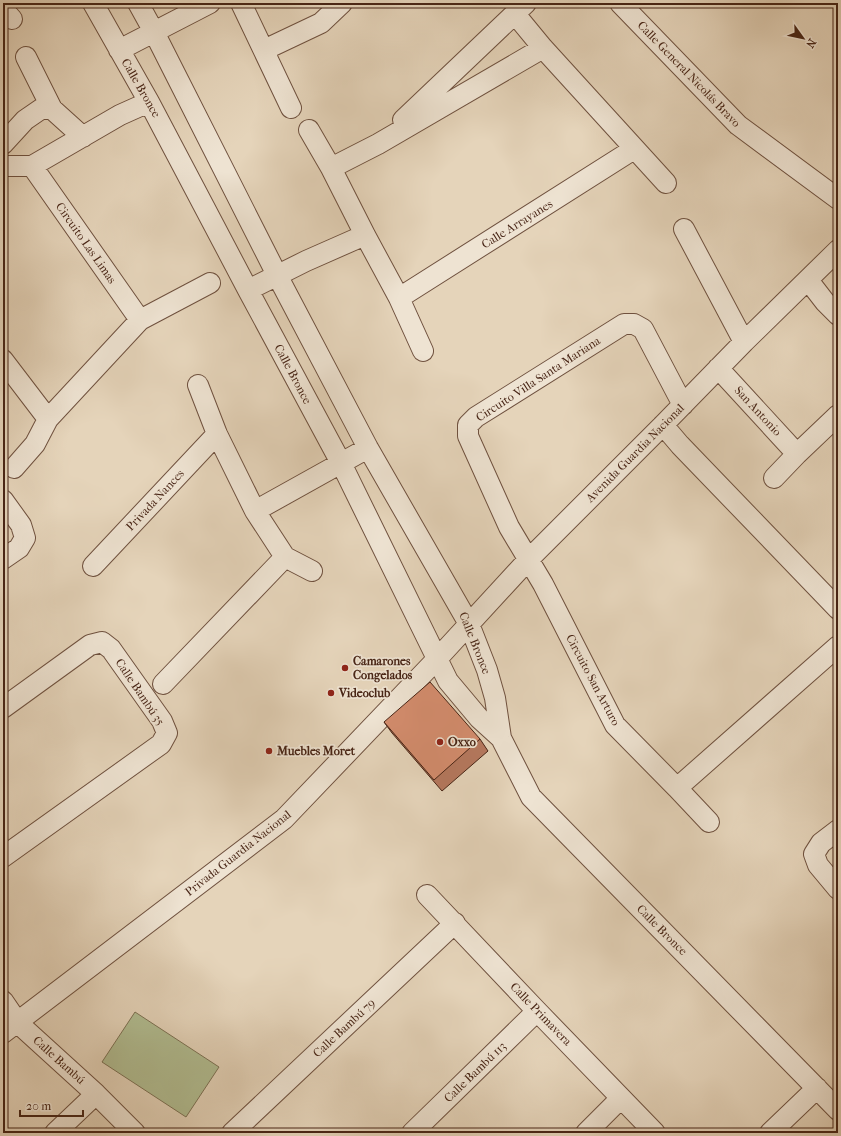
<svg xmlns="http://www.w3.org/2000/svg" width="841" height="1136" font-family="'IM FELL French Canon',serif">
<rect width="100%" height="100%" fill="#e5d4ba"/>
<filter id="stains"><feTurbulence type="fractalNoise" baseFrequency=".005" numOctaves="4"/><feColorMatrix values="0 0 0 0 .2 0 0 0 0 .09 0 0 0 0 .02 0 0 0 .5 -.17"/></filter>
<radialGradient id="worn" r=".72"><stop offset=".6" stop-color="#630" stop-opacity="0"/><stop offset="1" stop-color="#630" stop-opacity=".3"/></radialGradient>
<path fill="#b1bd92" stroke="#7c7154" d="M135,1012l84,55 -33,50 -84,-55z"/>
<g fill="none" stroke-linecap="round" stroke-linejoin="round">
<defs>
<path id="street" d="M93,3l56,99 99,188 93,173 107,218 31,37 22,20
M138,3l16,29 123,243 91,173 101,176 18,46 8,28 6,40 30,59 307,313
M241,3l50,105
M620,3l118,122 100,74
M3,9l9,10
M515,14l28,34 123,135
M119,50l91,-47
M264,50l57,-27 21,-20
M26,57l26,52 31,28
M403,120l123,-117
M309,130l22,38 34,67 34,63 24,53
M3,144l22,-24 16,-11h11
M3,166h29l88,-51 29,-13
M32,166l108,154
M331,168l47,-24 165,-96
M684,229l60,113
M808,280l17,22 13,13
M248,290l58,-29 59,-26
M399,298l235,-149
M3,360l45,59
M718,368l79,86
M198,385l19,49 38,77 30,46 27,14
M683,405l-40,-76 -9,-5h-10l-148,93 -8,8v11l41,91 34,57 72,141 62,63 32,34
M663,425l17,20 158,164
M14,468l21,-24 13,-25 92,-99 70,-37
M774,478l23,-24 41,-39
M3,500l18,25 4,13 -6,10 -16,11
M255,511l113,-63
M93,566l124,-132
M163,684l122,-127
M3,708l87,-63 12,-3 9,7 51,72 5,12 -6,11 -158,113
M677,788l161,-142
M838,830l-17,13 -7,11 4,11 20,24
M427,895l110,116 118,122
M3,1001l15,22 78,71 39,39
M3,1033l281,-214 153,-160 91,-99 135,-135 81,-83 94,-92
M55,1133l41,-39
M232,1133l223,-210
M412,1133l125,-122
M586,1133l35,-35
M770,1133l47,-45"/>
</defs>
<use href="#street" stroke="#6f513f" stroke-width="22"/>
<use href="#street" stroke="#eee3d2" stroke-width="20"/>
</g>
<path fill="#b5785e" stroke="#482516" d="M384,722l96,17 8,12 -46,40 -50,-58z"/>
<path fill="#d38c6d" stroke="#482516" d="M430,682l50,57 -46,41 -50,-58z"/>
<g fill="#8f2418" stroke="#eee3d2" stroke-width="1.5">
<circle cx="345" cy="668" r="4"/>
<circle cx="331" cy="693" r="4"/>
<circle cx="440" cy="742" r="4"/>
<circle cx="269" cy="751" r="4"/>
</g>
<g text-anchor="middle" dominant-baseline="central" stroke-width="3.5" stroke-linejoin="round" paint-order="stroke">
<g font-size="12" fill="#482516" stroke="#eee3d2">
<text transform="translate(689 74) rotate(46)">Calle General Nicolás Bravo</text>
<text transform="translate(141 88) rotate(60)">Calle Bronce</text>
<text transform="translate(517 224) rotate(-32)">Calle Arrayanes</text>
<text transform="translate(86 243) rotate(55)">Circuito Las Limas</text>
<text transform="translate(293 374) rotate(62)">Calle Bronce</text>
<text transform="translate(538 379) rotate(-33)">Circuito Villa Santa Mariana</text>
<text transform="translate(758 411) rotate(47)">San Antonio</text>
<text transform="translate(635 453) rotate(-45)">Avenida Guardia Nacional</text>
<text transform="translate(155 500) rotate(-47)">Privada Nances</text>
<text transform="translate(475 643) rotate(68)">Calle Bronce</text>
<text transform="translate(593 680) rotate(62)">Circuito San Arturo</text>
<text transform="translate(140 692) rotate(56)">Calle Bambú 35</text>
<text transform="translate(238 853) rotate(-38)">Privada Guardia Nacional</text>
<text transform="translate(662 930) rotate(45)">Calle Bronce</text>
<text transform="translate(541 1014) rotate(46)">Calle Primavera</text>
<text transform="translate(344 1028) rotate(-43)">Calle Bambú 79</text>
<text transform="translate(59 1060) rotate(42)">Calle Bambú</text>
<text transform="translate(475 1072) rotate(-44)">Calle Bambú 113</text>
</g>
<g font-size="12" font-weight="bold" fill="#482516" stroke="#eee3d2" text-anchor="start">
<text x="353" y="661">Camarones<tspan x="353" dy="14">Congelados</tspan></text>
<text x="339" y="693">Videoclub</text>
<text x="448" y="742">Oxxo</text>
<text x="277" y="751">Muebles Moret</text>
</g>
</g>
<rect width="841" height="1136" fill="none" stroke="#e5d4ba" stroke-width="16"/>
<rect x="4" y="4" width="833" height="1128" fill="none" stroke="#482516" stroke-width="2"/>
<rect x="8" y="8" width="825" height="1120" fill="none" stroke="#482516"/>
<g transform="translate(803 38) rotate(123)" stroke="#eee3d2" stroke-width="3" paint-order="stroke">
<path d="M0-3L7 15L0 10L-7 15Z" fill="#482516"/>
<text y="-6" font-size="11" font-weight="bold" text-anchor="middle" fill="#482516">N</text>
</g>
<path d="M20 1110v6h63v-6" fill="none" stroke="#482516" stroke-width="2"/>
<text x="26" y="1110" font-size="12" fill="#482516" stroke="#eee3d2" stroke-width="3" paint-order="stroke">20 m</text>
<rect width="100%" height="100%" filter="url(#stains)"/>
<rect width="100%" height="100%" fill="url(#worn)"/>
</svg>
